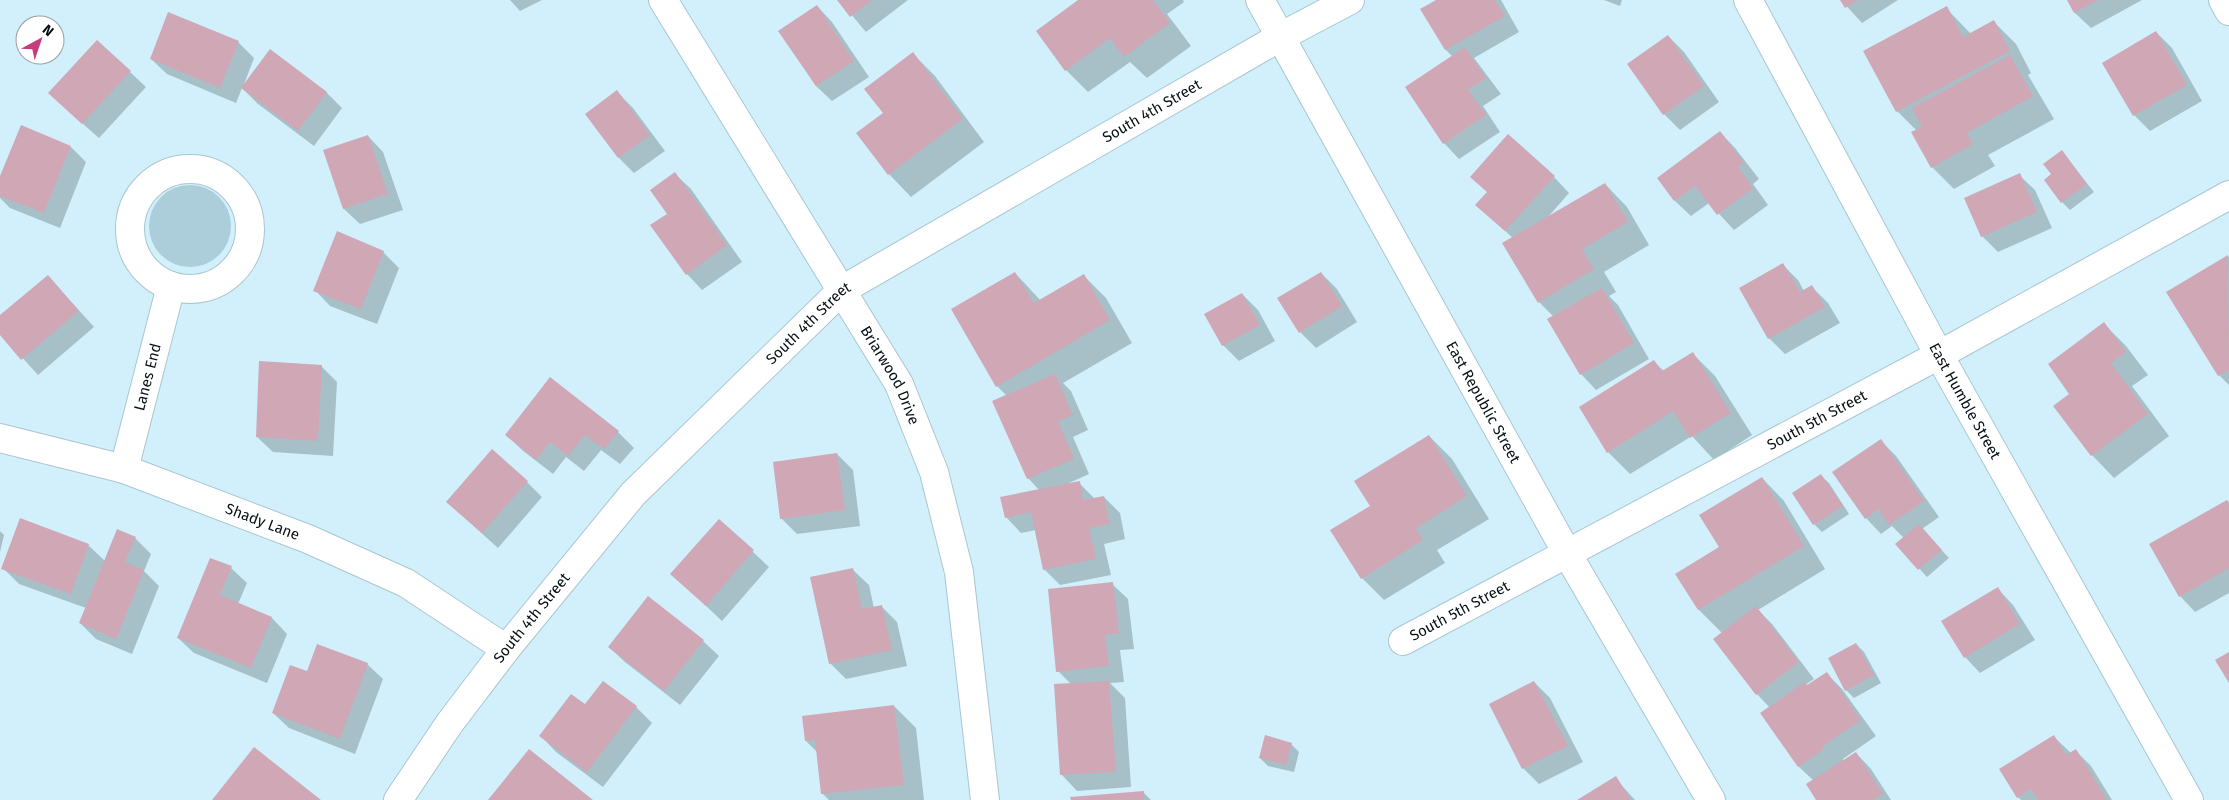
<svg xmlns="http://www.w3.org/2000/svg" width="2229" height="800" font-family="'Fira Sans',sans-serif">
<rect width="100%" height="100%" fill="#d1f0fb"/>
<path fill="#abceda" d="M149 226a41 41 0 1 1 82 0a41 41 0 1 1-82 0Z"/>
<path fill="#0003" d="M510,0h32l-22,11z
M839,0h69l-42,32z
M1080,0h103l1,2 -17,12 24,32 -44,32 -17,-16 -42,30 -22,-22z
M1438,0h63l18,32 -45,26 27,36 -18,12 17,26 -41,27 -15,-16 9,-86 -7,-7 -24,-41z
M1604,0h18l-2,6z
M1841,0h57l-36,23z
M2068,0h74l-51,28 -16,-15z
M817,6l15,16 37,55 -37,24 -16,-15 -36,-55z
M1946,8l25,26 23,-12 22,22 15,29 -3,2 26,44 -66,36 7,11 -41,23 -22,-22 -15,-36 -20,-20z
M2156,32l16,16 30,53 -52,30 -16,-16z
M1668,36l16,16 35,50 -39,28 -16,-16z
M238,42l16,16 -11,29 28,-36 56,42 15,15 -28,38 -56,-42 -16,-16 -6,15 -69,-29 -16,-15z
M913,54l22,22 49,66 -73,55 -22,-23 -31,-41 26,-19z
M130,72l16,15 -47,51 -33,-29z
M617,92l16,16 32,43 -31,22 -15,-15 -32,-44z
M1720,132l15,16 24,31 -6,5 15,21 -34,25 -25,-27 -18,13 -16,-15 -17,-23z
M368,136l15,16 20,58 -43,14 -16,-15 -19,-58z
M71,147l15,15 -26,66 -50,-20 -10,-10v-19z
M2062,152l32,40 -24,18 -8,-8 -9,-28z
M675,174l16,15 51,73 -40,28 -15,-16 -18,-60z
M2019,175l16,15 17,38 -54,24 -16,-16z
M1554,177l15,16 -21,24 57,-33 22,23 22,38 -45,27 12,20 -7,4 9,9 31,54 -53,31 -15,-16 -27,-57 -15,-15 -26,-64 -20,-18z
M383,252l16,16 -22,56 -47,-18 -15,-16z
M2228,256l1,2v127l-10,-10 -51,-83z
M1783,265l15,15 6,11 8,-4 16,16 12,20 -55,31 -16,-16 -28,-49z
M1015,273l26,28 43,-25 22,22 26,45 -69,40 8,8 17,39 -15,7 16,37 -22,10 12,-1 16,16 9,-2 16,16 5,26 -21,5 7,31 -51,10 -16,-16 -8,-39 -15,3 -15,-16 34,-26 -12,-13 -21,-82 -10,-10z
M1321,273l16,16 20,33 -41,26 -16,-16z
M48,276l46,51 -56,48 -38,-42v-16z
M1242,294l16,16 17,31 -36,20 -16,-16z
M2104,324l22,22 22,29 -16,11 37,50 -55,42 -22,-23 -21,-61z
M1692,353l23,23 37,59 -38,25 -22,-24 -62,38 -22,-22 46,-90 10,9z
M321,366l16,16 -4,74 -60,-4 -16,-15z
M618,432l16,16 -14,16 -19,-14 -17,21 -18,-14 -13,17 -31,-24 -15,-15z
M1429,436l23,23 37,60 -52,31 8,13 -61,37 -22,-22 10,-72z
M1880,440l16,16 43,61 -17,12 27,29 -22,19 -30,-33 7,-6 -12,-12 -11,8 -15,-16z
M837,454l16,16 7,56 -63,8 -16,-16z
M1821,476l8,7 20,31 -27,18 -8,-8z
M1762,478l22,23 41,68 -67,41 14,14 42,55 -9,6 2,2 19,-14 16,16 34,47 -33,23 1,2 12,-8 15,16 20,31h-74l-3,-19 -15,-14 -37,-53 8,-6 -13,-14 -42,-55 7,-6 -23,-23 -22,-35 44,-27z
M527,482l15,15 -44,51 -51,-46z
M2229,503v90l-34,19 -15,-16z
M720,521l49,46 -47,54 -50,-47z
M0,531l4,4 -4,17z
M135,538l16,16 -7,17 15,15 -27,68 -36,-15 -16,-16 6,-15 -67,-24 -16,-16 85,-23 17,16z
M231,568l16,15 -9,21 34,14 15,16 -20,49 -73,-30 -16,-15z
M853,570l16,15 5,23 7,-2 16,16 10,44 -61,13 -16,-16z
M1112,584l16,15 6,50 -14,1 4,32 -14,1 15,15 6,89 -54,4 -15,-16 9,-91 -13,-13z
M1998,589l15,16 22,35 -55,33 -15,-16z
M703,641l16,15 -39,49 -55,-43 -16,-15z
M1856,644l8,8 17,31 -27,15 -8,-8z
M367,664l16,15 -28,75 -66,-26 -16,-15 35,-40z
M1534,682l16,16 33,64 -44,22 -16,-16z
M585,706l51,1 16,16 -49,64 -47,-35 -15,-16z
M894,706l22,22 8,72h-95l-7,-7 -5,-41 -11,-11z
M2054,737l17,16 4,-3 16,16 21,34h-91l-3,-3z
M1291,744l8,8 -5,20 -26,-6 -8,-8z
M1615,778l20,22h-56z
M1143,792l8,8h-79z"/>
<path fill="#cfa7b5" d="M837,0h35l-22,17z
M1078,0h75l17,23 -46,34 -14,-19 -45,33 -29,-40z
M1436,0h59l10,16 -60,34 -25,-41z
M1840,0h18l-13,8z
M2067,0h31l-24,13z
M817,5l37,56 -38,25 -38,-55z
M1947,6l16,31 31,-17 16,31 -114,61 -33,-61z
M168,12l71,29 -19,47 -70,-29z
M2156,31l31,54 -54,31 -31,-53z
M1668,35l36,51 -41,29 -36,-51z
M97,40l34,31 -49,53 -34,-31z
M1465,47l21,31 -18,12 18,25 -43,29 -38,-57z
M270,49l57,43 -29,39 -57,-43z
M913,52l50,67 -75,56 -32,-42 27,-20 -19,-24z
M2010,55l23,41 -66,37 6,11 -42,24 -20,-36 11,-5 -10,-19z
M617,90l33,45 -32,23 -33,-44z
M21,125l50,21 -27,67 -44,-17v-20z
M1720,131l24,32 -6,4 15,21 -36,27 -22,-29 -21,15 -17,-23z
M1508,134l47,42 -50,55 -30,-26 12,-13 -17,-15z
M368,135l20,59 -45,15 -20,-59z
M2062,150l25,34 -26,19 -17,-23 7,-6 -8,-10z
M675,172l52,73 -41,30 -36,-50 17,-11 -17,-24z
M2020,173l17,39 -56,25 -17,-39z
M1605,183l23,39 -46,27 12,20 -56,34 -36,-60z
M337,231l47,20 -23,58 -48,-18z
M2228,255l1,115 -11,6 -52,-84z
M1783,263l17,29 12,-7 13,22 -57,32 -29,-51z
M1015,272l19,31 50,-29 26,46 -114,67 -45,-78z
M1321,272l21,34 -43,27 -22,-35z
M48,275l31,36 -58,49 -21,-25v-20z
M1602,288l32,55 -54,32 -33,-56z
M1242,293l18,32 -38,21 -18,-32z
M2104,322l22,30 -15,11 37,51 -57,42 -38,-50 16,-12 -21,-30z
M1693,352l38,61 -41,25 -17,-27 -66,42 -28,-46 75,-47 8,11z
M259,361l63,4 -4,76 -62,-4z
M1055,374l18,41 -15,6 16,38 -47,20 -35,-78z
M550,377l69,54 -15,18 -19,-14 -17,21 -18,-14 -14,18 -31,-25z
M1429,435l38,61 -51,32 7,12 -62,39 -31,-49 40,-24 -16,-25z
M1881,439l43,62 -35,24 -11,-16 -13,10 -33,-47z
M492,449l36,32 -46,52 -36,-31z
M837,453l8,57 -65,9 -7,-57z
M1821,474l22,32 -30,19 -21,-32z
M1762,477l42,69 -106,64 -23,-36 44,-27 -20,-32z
M1080,481l3,19 21,-4 6,28 -21,4 7,31 -53,11 -12,-58 -26,6 -5,-21z
M2227,500l2,3v65l-50,29 -30,-53z
M20,518l69,26 -18,50 -70,-25z
M719,519l35,31 -48,56 -36,-32z
M1919,524l23,26 -24,20 -23,-26z
M117,529l19,8 -11,25 19,8 -28,69 -37,-16z
M210,558l22,8 -12,29 52,22 -21,51 -74,-30z
M853,568l9,41 20,-4 10,45 -63,14 -19,-87z
M1113,582l6,51 -14,2 4,31 -53,6 -8,-83z
M1998,587l22,37 -56,34 -23,-37z
M648,596l56,44 -40,51 -56,-44z
M1756,606l43,56 -43,33 -43,-56z
M1856,643l18,32 -29,16 -17,-33z
M317,644l51,19 -28,76 -68,-26 18,-48 17,6z
M2229,652v31l-14,-23z
M1827,672l34,48 -38,26 1,3 -26,18 -38,-54 45,-31 2,3z
M603,681l34,25 -50,66 -48,-36 32,-42 14,10z
M1109,681l7,91 -56,3 -6,-91z
M1534,681l34,65 -46,23 -33,-65z
M894,705l10,80 -83,9 -6,-54 -10,1 -3,-25z
M1265,735l27,8 -6,22 -27,-7z
M2054,735l12,20 10,-6 31,51h-69l-7,-11 -14,9 -18,-29z
M254,747l67,53h-109z
M529,749l64,51h-105z
M1856,752l27,42 -10,6h-57l-10,-16z
M1616,776l15,24h-54z
M1144,791v9h-73l-1,-3z"/>
<g fill="none" stroke-linecap="round" stroke-linejoin="round">
<defs>
<g id="minor">
<path id="s1" d="M663,0l236,384 35,88 25,100 26,228"/>
<path id="s2" d="M1260,0l308,555 143,245"/>
<path id="s3" d="M1748,0l191,355 250,445"/>
<circle cx="190" cy="229" r="60"/>
<path id="s4" d="M0,438l124,31 184,70 98,44 100,66"/>
<path id="s5" d="M124,469l47,-183"/>
<path id="s6" d="M1403,641l536,-286 290,-160"/>
<path id="s7" d="M398,800l51,-76 57,-75 127,-155 209,-204 438,-253 70,-37"/>
</g>
<path id="tertiary" d="M2223,0l6,11"/>
</defs>
<use href="#minor" stroke="#a9c6d1" stroke-width="30"/>
<use href="#tertiary" stroke="#a9c6d1" stroke-width="30"/>
<use href="#minor" stroke="#fff" stroke-width="28"/>
<use href="#tertiary" stroke="#fff" stroke-width="28"/>
</g>
<g text-anchor="middle" dominant-baseline="central" stroke-width="4.5" stroke-linejoin="round" paint-order="stroke">
<g font-size="15" fill="#061014" stroke="#fff">
<text stroke="none"><textPath href="#s7" startOffset="1036">South 4th Street</textPath></text>
<text stroke="none"><textPath href="#s7" startOffset="631">South 4th Street</textPath></text>
<text stroke="none"><textPath href="#s1" startOffset="439">Briarwood Drive</textPath></text>
<text stroke="none"><textPath href="#s5" startOffset="95">Lanes End</textPath></text>
<text stroke="none"><textPath href="#s2" startOffset="460">East Republic Street</textPath></text>
<text stroke="none"><textPath href="#s3" startOffset="456">East Humble Street</textPath></text>
<text stroke="none"><textPath href="#s6" startOffset="469">South 5th Street</textPath></text>
<text stroke="none"><textPath href="#s4" startOffset="276">Shady Lane</textPath></text>
<text stroke="none"><textPath href="#s6" startOffset="64">South 5th Street</textPath></text>
<text stroke="none"><textPath href="#s7" startOffset="226">South 4th Street</textPath></text>
</g>
</g>
<g transform="translate(40 40) rotate(40)"><circle r="24" fill="#ffffff" stroke="#9b9fa1"/>
<path d="M0-4L9 19L0 12L-9 19Z" fill="#c53d7a"/>
<text y="-8" font-size="14" font-weight="bold" text-anchor="middle" fill="#061014">N</text>
</g>
</svg>
